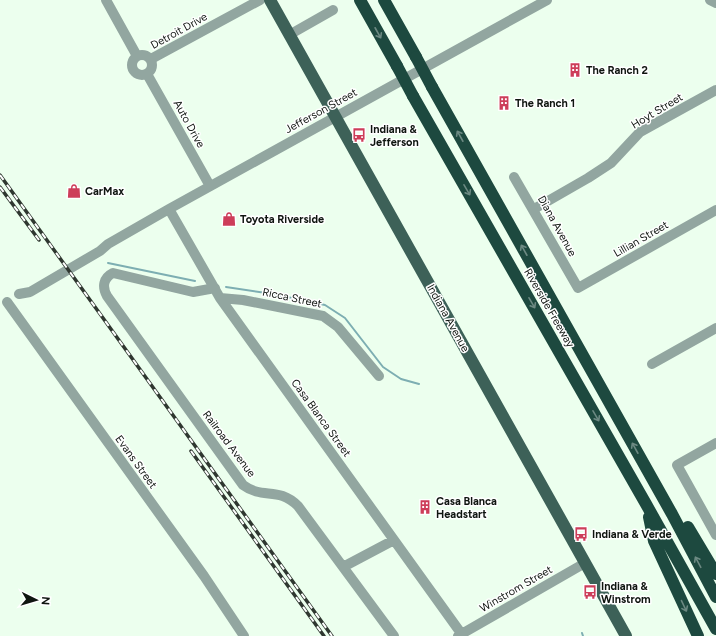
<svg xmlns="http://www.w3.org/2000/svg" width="716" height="636" font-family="Figtree,sans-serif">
<rect width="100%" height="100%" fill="#ecffee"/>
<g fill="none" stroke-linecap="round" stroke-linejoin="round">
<path stroke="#7daeb2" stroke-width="2" d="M108,263l87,18
M226,287l47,7 52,11 20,13 38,49 18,12 18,5
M582,633l1,3"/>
<path stroke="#92a6a0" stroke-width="10" d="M106,0l31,56
M710,0l6,3
M289,35l44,-25
M132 65a10 10 0 1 1 20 0a10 10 0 1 1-20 0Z
M151,59l109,-59
M147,74l63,112
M514,177l64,111 138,-78
M169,209l51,89 243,338
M534,209l54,-31 23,-15 29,-31 76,-42
M215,288l-22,4 -80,-19c-10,5 -11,14 -6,23l136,189c20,15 35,1 55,21l96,130
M19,294l11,-2 70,-41 8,-7 61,-35 378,-209
M220,298l23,2 80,16 15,11 41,49
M7,302l197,274 40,60
M652,364l64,-36
M716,443l-39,22 39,70
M343,567l51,-27
M458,636l127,-73"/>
<path stroke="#3d6158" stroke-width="12" d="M270,0l356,636"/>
<path stroke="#1d493f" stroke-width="12" d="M360,0l37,66
M384,0l32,57
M432,87l240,427 44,83
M413,96l233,408 70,125
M649,517l5,24 44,95
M688,527l28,47"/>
<defs>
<path id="rail" d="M0,175l332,461
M0,187l39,53
M191,451l133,185"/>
</defs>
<use href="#rail" stroke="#2f3730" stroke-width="3.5"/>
<use href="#rail" stroke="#fff" stroke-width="2" stroke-dasharray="6" stroke-linecap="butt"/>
<path stroke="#1d493f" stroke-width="12" d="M416,57l16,30
M397,66l16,30"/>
</g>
<defs><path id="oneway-shaft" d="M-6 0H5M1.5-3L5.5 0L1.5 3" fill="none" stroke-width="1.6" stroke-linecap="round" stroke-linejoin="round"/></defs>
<g stroke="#6c8982">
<use href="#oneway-shaft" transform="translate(378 33) rotate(61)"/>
<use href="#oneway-shaft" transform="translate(460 136) rotate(-119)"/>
<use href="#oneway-shaft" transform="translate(467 190) rotate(60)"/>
<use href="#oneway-shaft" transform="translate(524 250) rotate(-119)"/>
<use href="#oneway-shaft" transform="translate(532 303) rotate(60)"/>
<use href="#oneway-shaft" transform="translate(596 416) rotate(60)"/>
<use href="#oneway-shaft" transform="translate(635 448) rotate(-119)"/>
<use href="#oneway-shaft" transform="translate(698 562) rotate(-118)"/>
<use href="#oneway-shaft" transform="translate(684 606) rotate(65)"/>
</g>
<defs>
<symbol id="building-bare" viewBox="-9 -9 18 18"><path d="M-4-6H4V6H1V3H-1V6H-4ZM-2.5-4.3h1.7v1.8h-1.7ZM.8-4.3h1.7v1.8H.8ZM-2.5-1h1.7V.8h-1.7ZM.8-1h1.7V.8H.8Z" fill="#cd3d59" stroke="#fff" stroke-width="2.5" paint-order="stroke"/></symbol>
<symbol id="bus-bare" viewBox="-9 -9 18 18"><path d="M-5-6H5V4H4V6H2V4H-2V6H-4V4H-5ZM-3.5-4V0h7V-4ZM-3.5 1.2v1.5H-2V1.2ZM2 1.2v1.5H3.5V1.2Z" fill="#cd3d59" stroke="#fff" stroke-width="2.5" paint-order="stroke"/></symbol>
<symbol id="shop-bare" viewBox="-9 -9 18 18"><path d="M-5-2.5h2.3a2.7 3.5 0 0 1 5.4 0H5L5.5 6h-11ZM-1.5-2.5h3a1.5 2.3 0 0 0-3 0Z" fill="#cd3d59" stroke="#fff" stroke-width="2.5" paint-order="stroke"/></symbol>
</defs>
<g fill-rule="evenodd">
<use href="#building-bare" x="565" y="60" width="20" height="20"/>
<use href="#building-bare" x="494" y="93" width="20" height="20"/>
<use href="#bus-bare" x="349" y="125" width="20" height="20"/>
<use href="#shop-bare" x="64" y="181" width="20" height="20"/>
<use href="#shop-bare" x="219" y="209" width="20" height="20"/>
<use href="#building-bare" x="415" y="497" width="20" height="20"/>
<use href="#bus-bare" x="571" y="524" width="20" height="20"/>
<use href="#bus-bare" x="580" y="582" width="20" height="20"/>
</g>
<g text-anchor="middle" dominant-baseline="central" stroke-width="3" stroke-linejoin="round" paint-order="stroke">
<g font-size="11" fill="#0f1510" stroke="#fff">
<text transform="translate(179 31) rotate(-29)">Detroit Drive</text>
<text transform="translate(321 111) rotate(-29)">Jefferson Street</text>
<text transform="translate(657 111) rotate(-31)">Hoyt Street</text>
<text transform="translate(189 124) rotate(61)">Auto Drive</text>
<text transform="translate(557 226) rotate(61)">Diana Avenue</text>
<text transform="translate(641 239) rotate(-30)">Lillian Street</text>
<text transform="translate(292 298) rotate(12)">Ricca Street</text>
<text transform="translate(549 308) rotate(60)">Riverside Freeway</text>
<text transform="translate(448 318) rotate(61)">Indiana Avenue</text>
<text transform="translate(321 418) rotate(54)">Casa Blanca Street</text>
<text transform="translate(229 444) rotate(53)">Railroad Avenue</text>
<text transform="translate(136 462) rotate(54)">Evans Street</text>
<text transform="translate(516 589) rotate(-30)">Winstrom Street</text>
</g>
<g font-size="11" font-weight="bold" fill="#0f1510" stroke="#fff" text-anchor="start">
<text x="586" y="70">The Ranch 2</text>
<text x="515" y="103">The Ranch 1</text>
<text x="370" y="129">Indiana &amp;<tspan x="370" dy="13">Jefferson</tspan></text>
<text x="85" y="191">CarMax</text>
<text x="240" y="219">Toyota Riverside</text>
<text x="436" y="501">Casa Blanca<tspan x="436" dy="13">Headstart</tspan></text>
<text x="592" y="534">Indiana &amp; Verde</text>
<text x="601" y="586">Indiana &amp;<tspan x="601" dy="13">Winstrom</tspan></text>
</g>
</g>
<g transform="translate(36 600) rotate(95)" stroke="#ffffff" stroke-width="3" paint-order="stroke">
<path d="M0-3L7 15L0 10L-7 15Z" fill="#0f1510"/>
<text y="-6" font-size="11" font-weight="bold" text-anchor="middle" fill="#0f1510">N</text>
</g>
</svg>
